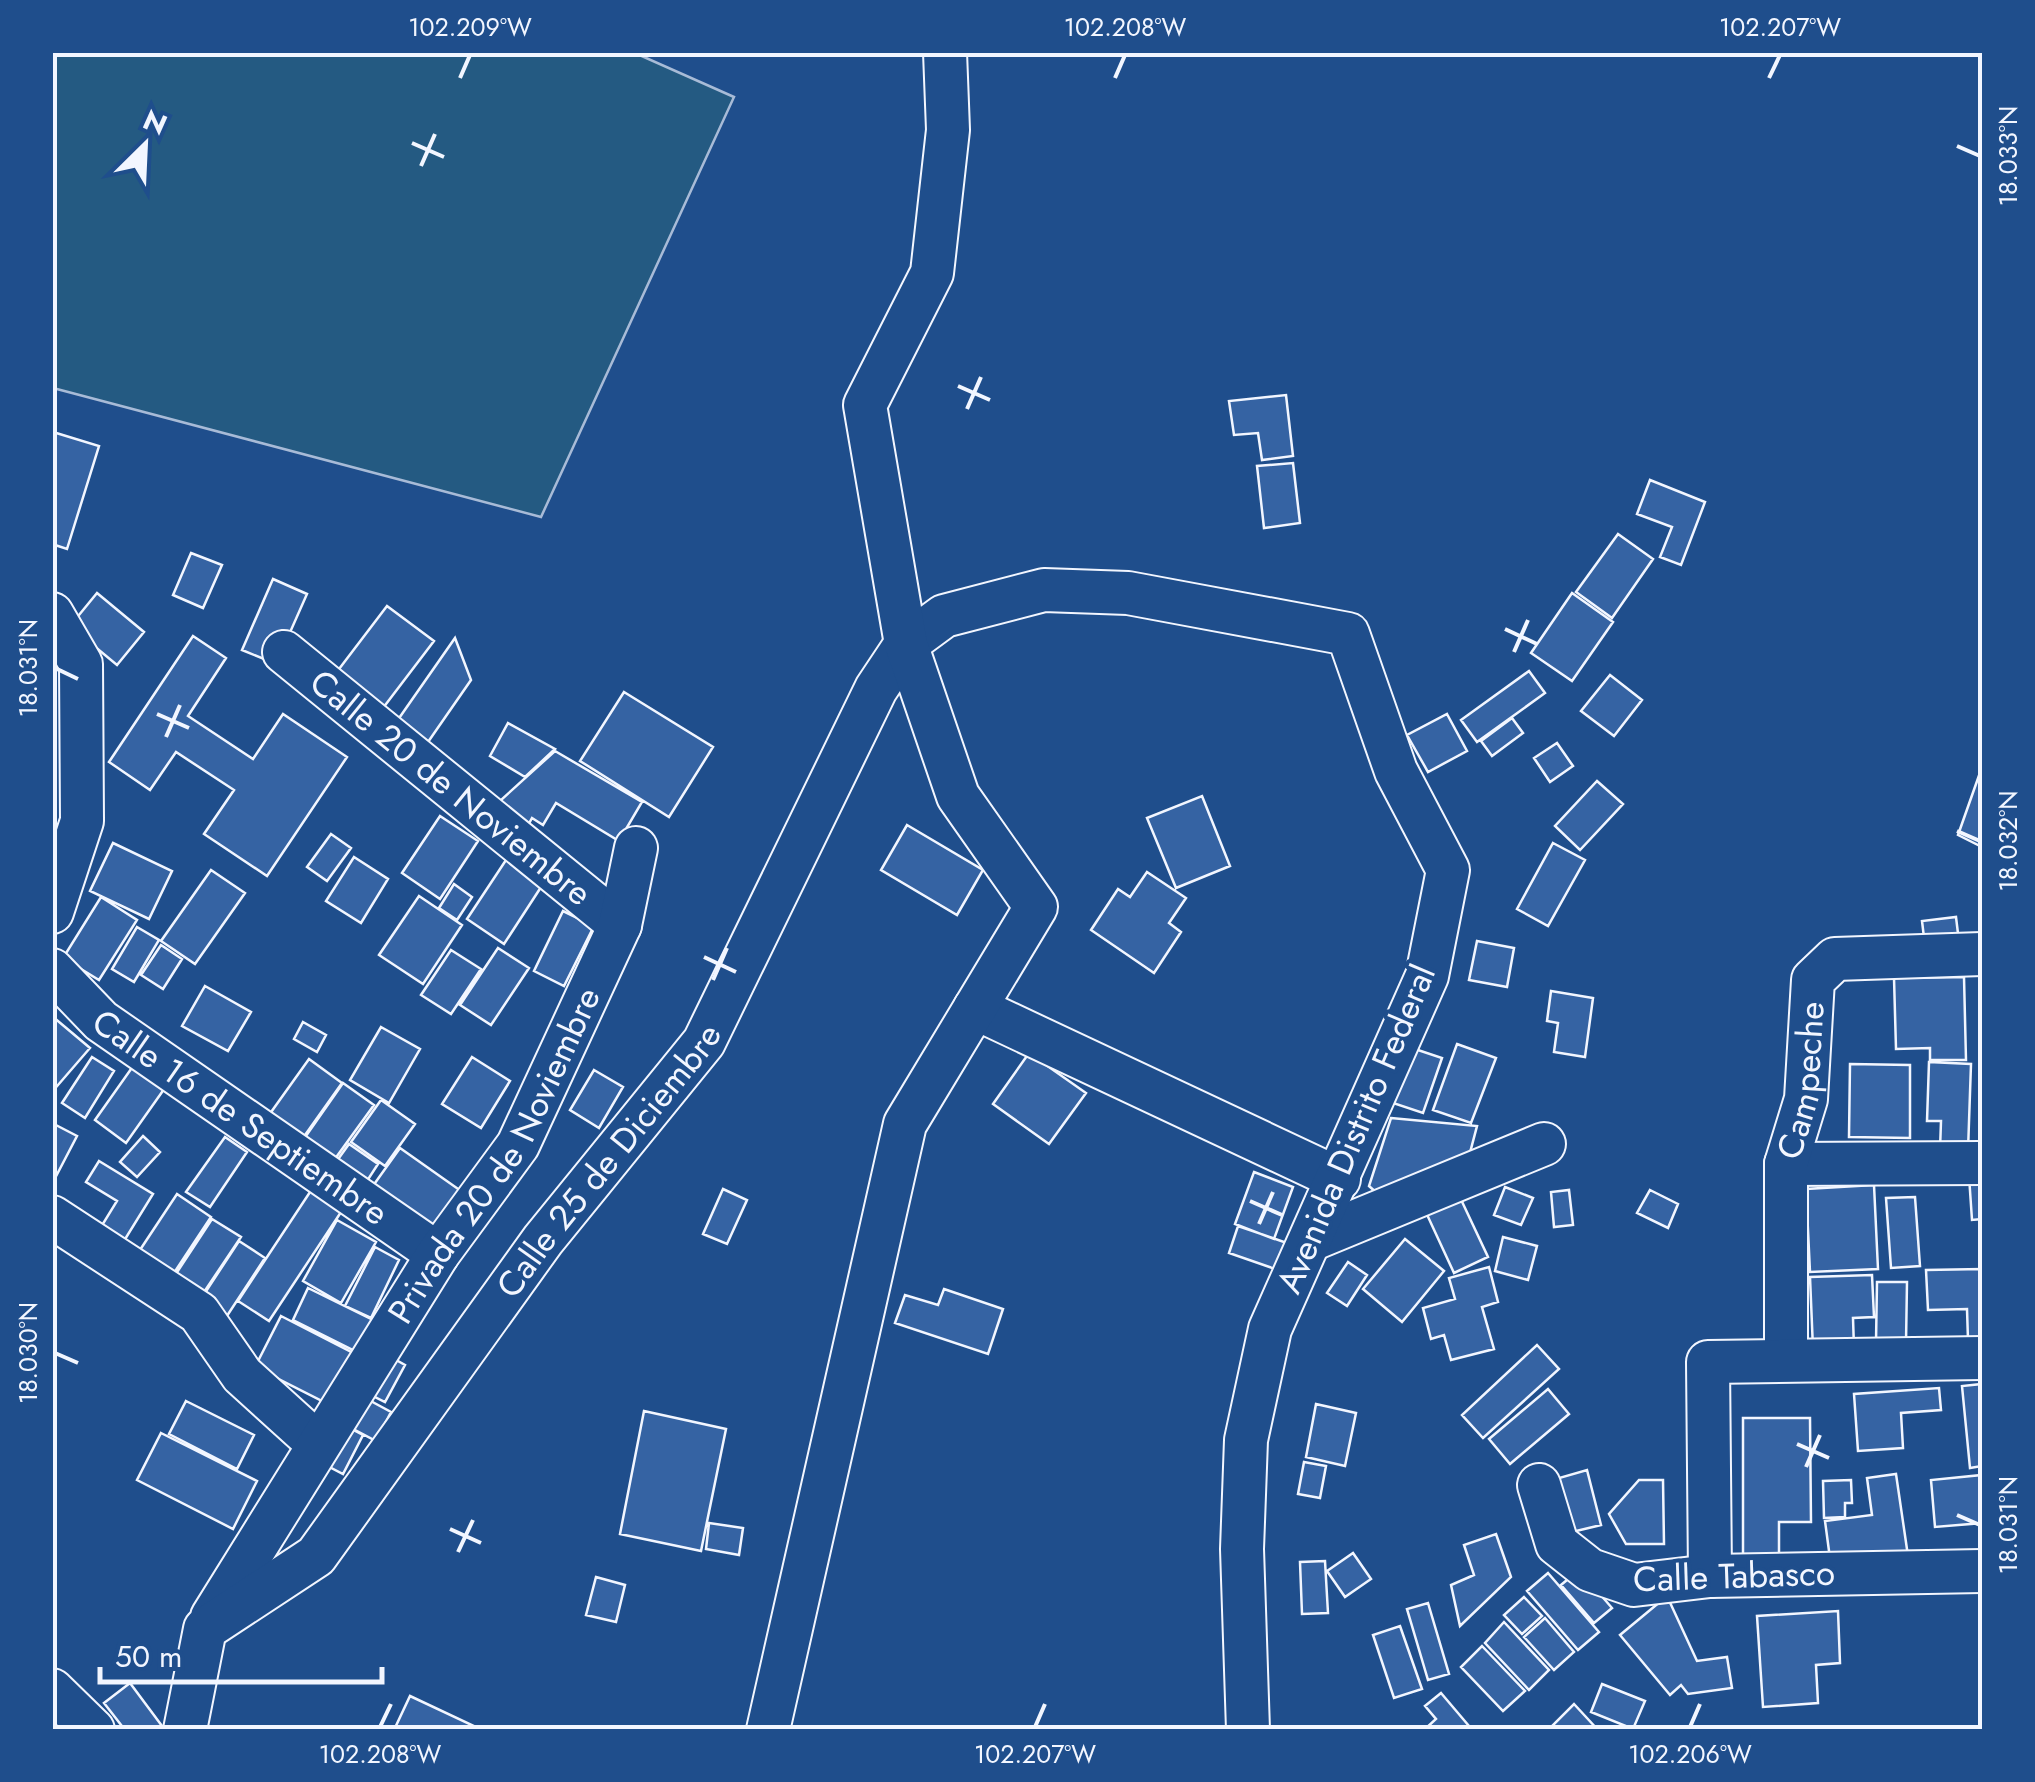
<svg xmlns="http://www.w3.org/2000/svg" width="2035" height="1782" font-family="Jost,sans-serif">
<rect width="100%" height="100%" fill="#1f4e8c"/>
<path fill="#245a82" stroke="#a8bbd7" stroke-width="2.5" d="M52,53h583l99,44 -193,420 -488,-129z"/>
<path fill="#3563a3" stroke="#f2f6ff" stroke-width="2.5" d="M1286,395l7,61 -31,4 -4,-27 -24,2 -5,-34z
M53,432l46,14 -32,103 -15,-5z
M1293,463l7,60 -36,5 -7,-62z
M1650,480l55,22 -24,63 -21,-8 12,-30 -35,-13z
M1618,534l35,25 -41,59 -36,-26z
M191,553l31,12 -19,43 -30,-13z
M273,579l34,15 -31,70 -34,-14z
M97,593l47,39 -27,33 -47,-39z
M1572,593l41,29 -41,59 -41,-28z
M387,606l47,35 -51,67 -47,-35z
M193,636l33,22 -38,58 65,43 30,-45 64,43 -80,119 -63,-42 30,-44 -58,-38 -26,38 -41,-28z
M455,638l16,42 -52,75 -31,-21z
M1529,671l16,22 -68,49 -16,-22z
M1610,675l32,25 -28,36 -33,-25z
M624,692l89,55 -44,70 -89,-56z
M1447,714l20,37 -39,21 -21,-37z
M1512,718l11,15 -31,23 -11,-15z
M508,723l47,26 -30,28 -35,-21z
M1557,743l16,23 -23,16 -16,-24z
M555,751l87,51 -23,39 -63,-38 -13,22 -11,-7 -7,13 -35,-21z
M1982,767v80l-24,-12z
M1597,781l26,23 -43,46 -25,-24z
M1202,796l28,70 -54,22 -29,-70z
M440,816l38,25 -38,58 -38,-26z
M907,825l76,45 -26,45 -76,-45z
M331,834l20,14 -24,33 -20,-14z
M113,843l59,28 -23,48 -59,-28z
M1553,843l32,17 -37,66 -31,-17z
M354,857l34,22 -27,44 -35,-22z
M506,860l37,24 -39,60 -37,-25z
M211,870l34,23 -50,71 -34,-23z
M1147,872l39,26 -17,25 12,9 -27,41 -63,-43 27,-41 12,8z
M454,884l18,13 -15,23 -18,-12z
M419,896l43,29 -39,59 -44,-29z
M101,897l36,23 -38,60 -36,-22z
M563,911l31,15 -30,60 -30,-15z
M1956,917l4,33 -34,4 -4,-33z
M137,927l22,13 -25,42 -22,-13z
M1477,941l37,7 -7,39 -38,-7z
M161,945l21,14 -19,30 -22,-14z
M498,948l31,20 -38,57 -31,-20z
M451,950l30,19 -30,45 -30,-19z
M1964,977l2,83h-36v-12l-34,1 -2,-71z
M205,986l46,26 -23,39 -46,-25z
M1551,991l42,7 -8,59 -31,-5 4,-29 -11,-2z
M52,1016l38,32 -38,44z
M303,1022l23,13 -9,17 -23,-13z
M381,1027l39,22 -31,54 -39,-23z
M1457,1044l39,14 -25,65 -38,-13z
M1406,1046l36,12 -19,55 -36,-12z
M1029,1053l57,40 -37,51 -56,-40z
M92,1057l22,14 -29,47 -23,-15z
M472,1057l38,24 -29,47 -39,-24z
M309,1059l33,24 -49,69 -34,-23z
M136,1062l31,23 -41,58 -31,-23z
M1929,1062l42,2 -3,87 -28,-1 1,-29h-14z
M1850,1064l60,1v73l-61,-1z
M594,1070l29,17 -24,41 -29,-18z
M343,1083l31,22 -50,69 -30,-21z
M381,1100l34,24 -30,42 -34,-24z
M1391,1118l86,8 -10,38 -80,38 -18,-16z
M52,1123l25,13 -25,48z
M143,1136l17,16 -23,25 -17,-15z
M225,1137l22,15 -37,55 -24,-15z
M349,1144l29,20 -11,17 -41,-5z
M400,1148l61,43 -35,49 -61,-43z
M99,1161l54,33 -34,55 -23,-14 21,-34 -31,-19z
M1254,1172l39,15 -19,52 -39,-15z
M1982,1175v44l-10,1 -3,-44z
M1874,1185l4,84 -68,3 -4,-83z
M314,1186l31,20 -76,115 -31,-20z
M1505,1187l28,11 -12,27 -27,-10z
M723,1189l24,11 -20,44 -24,-10z
M1569,1190l4,35 -19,2 -3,-35z
M1650,1190l28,14 -10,24 -31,-15z
M1457,1191l31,66 -34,16 -31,-67z
M177,1194l34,23 -45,68 -34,-23z
M1915,1197l5,69 -29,2 -5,-70z
M212,1219l29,18 -47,70 -28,-18z
M337,1220l39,22 -35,61 -38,-22z
M1238,1226l49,17 -9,27 -49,-17z
M1503,1237l34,9 -9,34 -33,-9z
M1405,1239l39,32 -42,51 -39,-33z
M239,1241l26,17 -44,67 -26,-17z
M375,1247l24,13 -28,58 -26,-12z
M1348,1262l19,13 -20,31 -20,-13z
M1489,1267l9,35 -16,5 12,42 -43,11 -7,-25 -13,4 -8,-31 32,-9 -6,-21z
M1982,1269v71h-14l-1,-31 -39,1 -2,-40z
M1872,1275l2,42 -21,1 1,30 -41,1 -3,-72z
M1877,1282h30l-1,61 -30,-1z
M308,1288l67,33 -16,32 -66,-33z
M944,1289l59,20 -15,45 -93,-31 10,-28 33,10z
M281,1316l76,39 -25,51 -77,-39z
M1537,1345l22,24 -76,69 -21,-23z
M380,1351l25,14 -20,37 -26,-13z
M1982,1384v82l-12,2 -8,-82z
M1939,1388l2,22 -40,3 2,35 -45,3 -4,-57z
M1548,1389l21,25 -59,50 -21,-25z
M354,1392l37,20 -15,29 -38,-20z
M186,1401l68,34 -17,34 -68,-35z
M1316,1404l40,9 -11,53 -39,-9z
M644,1411l82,18 -25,122 -81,-17z
M1743,1418h67l1,104h-32v34h-36z
M336,1421l27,14 -20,39 -27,-14z
M161,1433l96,48 -24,48 -96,-49z
M1304,1462l22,4 -6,32 -22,-4z
M1587,1470l14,55 -29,7 -13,-54z
M1896,1474l12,82 -77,10 -6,-45 47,-6 -5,-37z
M1982,1475v48l-47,4 -4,-47z
M1639,1480h24l1,64h-38l-17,-30z
M1851,1480l1,23h-7v14l-21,1 -1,-37z
M709,1523l34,5 -4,27 -33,-6z
M1496,1534l15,43 -51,49 -9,-41 23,-10 -10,-30z
M1353,1553l18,26 -26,18 -18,-26z
M1325,1561l3,52 -26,1 -2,-52z
M1579,1570l33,38 -18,15 -33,-38z
M1548,1573l51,59 -21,18 -51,-59z
M596,1577l29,8 -9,37 -30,-7z
M1667,1596l30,65 30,-4 5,31 -44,6 -7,-9 -11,10 -50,-60z
M1524,1597l18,19 -20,18 -18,-19z
M1428,1603l21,71 -21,6 -21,-71z
M1838,1611l2,52 -24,2 2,38 -55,4 -6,-91z
M1545,1618l29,34 -20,18 -30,-33z
M1504,1622l45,48 -20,20 -44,-47z
M1400,1626l22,63 -28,9 -21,-63z
M1482,1646l43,45 -22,20 -42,-44z
M130,1683l35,47h-40l-21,-27z
M1602,1684l43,17 -12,28 -42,-17z
M1441,1693l28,33 -5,4h-40l12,-11 -11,-13z
M410,1696l64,30 -2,4h-78z
M1574,1704l24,26h-41l-4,-5z"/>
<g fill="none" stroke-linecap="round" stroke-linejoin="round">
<defs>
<g id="minor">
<path d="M52,614l29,50 1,157 -30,91"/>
<path id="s1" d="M284,652l336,273"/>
<path id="s2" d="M52,970l49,51 337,233"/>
<path d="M975,1008l364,171"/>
<path d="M1786,1164l196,-1"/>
<path d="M52,1217l147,96 43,62 75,68"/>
<path d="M1313,1239l231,-95"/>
<path id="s3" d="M1786,1358v-194l20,-65 7,-119 22,-21 147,-5"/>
<path d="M1539,1485l18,59 33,26 44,15 76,-9 272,-5"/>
<path d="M1710,1576l-2,-214 274,-4"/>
<path id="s4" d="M212,1617l226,-363 80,-109 102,-220 16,-77"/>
<path d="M52,1690l41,40"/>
<path id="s5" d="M185,1730l20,-101 111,-73 227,-316 161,-198 172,-353 30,-45 38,-28 100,-26 84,3 220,41 48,137 52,99 -21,106 -157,353 -24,111 -4,109 6,181"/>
<path d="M768,1730l137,-606 131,-217 -78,-111 -52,-152 -41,-239 67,-132 16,-143 -3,-78"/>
</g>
</defs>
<use href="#minor" stroke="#f2f6ff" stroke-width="46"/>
<use href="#minor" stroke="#1f4e8c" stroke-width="42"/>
</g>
<path fill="none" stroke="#f2f6ff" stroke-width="4" d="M460,78l10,-23M1115,78l10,-23M1769,78l11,-23M412,143l32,14M1957,146l23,10M421,166l14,-32M958,386l32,14M967,409l14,-32M1505,629l32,15M1514,652l14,-32M55,668l23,11M157,714l32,14M166,737l14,-32M1957,831l23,10M704,957l32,15M713,980l14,-32M1250,1201l32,14M1259,1224l14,-32M55,1353l23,10M1797,1444l32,14M1806,1467l14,-32M1957,1515l23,10M450,1529l31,14M458,1552l15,-32M380,1727l11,-23M1035,1727l10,-23M1690,1727l10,-23"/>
<g text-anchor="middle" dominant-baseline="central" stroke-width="8" stroke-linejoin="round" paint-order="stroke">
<g font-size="35" fill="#f2f6ff" stroke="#1f4e8c">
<text stroke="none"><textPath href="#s1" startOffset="215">Calle 20 de Noviembre</textPath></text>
<text stroke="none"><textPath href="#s3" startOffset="280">Campeche</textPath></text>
<text stroke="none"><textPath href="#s2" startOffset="240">Calle 16 de Septiembre</textPath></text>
<text transform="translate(1356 1129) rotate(-67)">Avenida Distrito Federal</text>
<text stroke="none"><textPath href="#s4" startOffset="542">Privada 20 de Noviembre</textPath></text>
<text stroke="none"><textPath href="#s5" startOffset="728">Calle 25 de Diciembre</textPath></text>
<text transform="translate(1734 1576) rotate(-2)">Calle Tabasco</text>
</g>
</g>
<rect width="2035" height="1782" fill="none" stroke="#1f4e8c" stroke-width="110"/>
<g transform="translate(145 145) rotate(24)" stroke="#1f4e8c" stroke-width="8" paint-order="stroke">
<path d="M0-8L18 38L0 25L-18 38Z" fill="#f2f6ff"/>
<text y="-15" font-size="28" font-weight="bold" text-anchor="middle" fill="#f2f6ff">N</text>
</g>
<path d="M100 1667v15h282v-15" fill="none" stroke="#f2f6ff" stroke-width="5"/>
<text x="115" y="1667" font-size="30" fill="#f2f6ff" stroke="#1f4e8c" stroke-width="8" paint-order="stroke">50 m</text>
<rect x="55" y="55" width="1925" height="1672" fill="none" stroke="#f2f6ff" stroke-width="4"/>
<g font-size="25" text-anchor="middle" fill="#f2f6ff">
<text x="470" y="36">102.209°W</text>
<text x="1125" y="36">102.208°W</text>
<text x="1780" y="36">102.207°W</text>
<text transform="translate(2008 156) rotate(-90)" y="9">18.033°N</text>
<text transform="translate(28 668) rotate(-90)" y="9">18.031°N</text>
<text transform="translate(2008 841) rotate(-90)" y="9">18.032°N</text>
<text transform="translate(28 1353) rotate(-90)" y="9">18.030°N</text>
<text transform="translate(2008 1525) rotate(-90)" y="9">18.031°N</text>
<text x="380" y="1763">102.208°W</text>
<text x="1035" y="1763">102.207°W</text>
<text x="1690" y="1763">102.206°W</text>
</g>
</svg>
